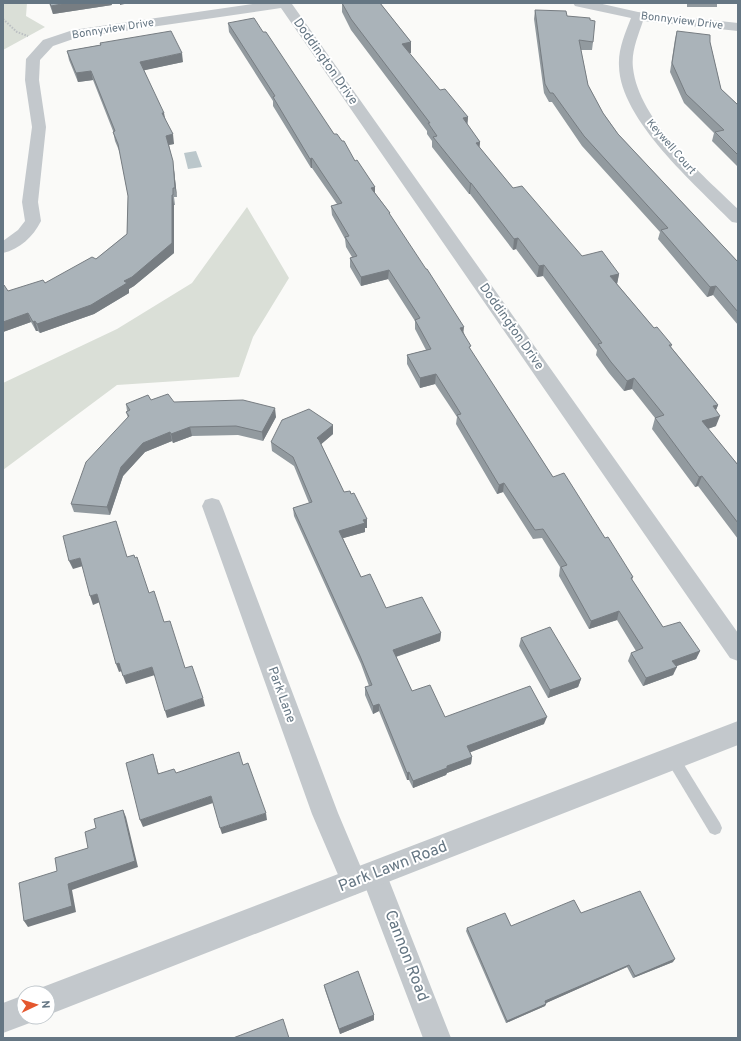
<svg xmlns="http://www.w3.org/2000/svg" width="741" height="1041" font-family="Overpass,sans-serif">
<rect width="100%" height="100%" fill="#fafaf8"/>
<path fill="#dadfd7" d="M3,3h24l-1,13 19,11 -42,23z
M247,207l42,71 -36,59 -14,40 -122,8 -114,85v-87l114,-54 75,-46z"/>
<path fill="#bbc7cb" d="M196,151l6,16 -14,2 -4,-16z"/>
<g fill="none" stroke-linecap="round" stroke-linejoin="round">
<path stroke="#bbbfc2" stroke-width="2" stroke-dasharray="1.5 1.5" stroke-linecap="butt" d="M3,19l14,13 11,4"/>
<path fill="#c3c8cc" fill-rule="evenodd" d="M673,753l5,2 42,68 2,5 -2,5 -5,2 -5,-2 -42,-70 -1,-4 1,-4z"/>
<path fill="#c3c8cc" fill-rule="evenodd" d="M259,3h34l-1,1 446,629v28l-8,-3 -449,-650 -205,30 -23,8 -13,14 -1,20 7,47 -8,75 3,19c-8,16 -21,28 -38,32v-12l15,-11 7,-9 -3,-19 10,-75 -7,-47 1,-21 17,-19 30,-10z
M573,3h25l40,9 100,11v8l-95,-10c-5,15 -12,31 -10,47 6,53 69,106 105,141v14l-6,-1c-36,-37 -112,-102 -113,-156 -1,-17 6,-32 12,-48l-56,-12z
M212,498l7,2 3,6 116,307 24,57 3,-5 9,-4 9,4 68,173h-28l-58,-152 -2,5 -9,4 -9,-4 -33,-77 -110,-308 3,-6z"/>
<path fill="#c3c8cc" fill-rule="evenodd" d="M738,721v24l-690,270v-22h-12l1,-4 11,-4z
M24,995v22h12l-1,4 -32,12v-30z"/>
</g>
<path fill="#929a9f" d="M49,3h62l1,2 -59,9z
M342,3h38l31,39v11h-2l31,37 28,27 -1,8 13,17 -1,5 34,41 69,68 37,18 -2,10 37,44 18,17 -1,2 47,58 -2,5v16l-8,3 30,36v74l-40,-53 -3,1 -43,-58 3,-11 -23,-29 -8,2 -15,-18 -13,-18 1,-5 -54,-74 -6,1 -21,-28 -3,1 -43,-56h-1l-37,-47v-6l-5,-7v-3l-76,-101 -9,-18z
M687,3h30v4h-30z
M535,10l55,10 3,22 -1,8h-11l7,35 15,28 15,21 120,128v63l-25,-30 -6,2 -49,-58 2,-7 -78,-86 -30,-44h-3l-5,-9 -10,-74z
M228,23l35,9 71,102 8,7 13,20 20,26v6l15,20v3l74,117 7,18 82,126 52,61 28,39 -1,3 31,47 37,24 -4,8 -20,7 -3,9 -30,11 -15,-25 3,-8 5,-2 -19,-31 -28,9 -30,-53 1,-9 -18,-29 -9,1 -30,-47 -6,2 -41,-70 1,-7 -22,-33 -15,4 -13,-24v-9l19,-5 -11,-21v-8l-27,-42 -27,7 -11,-19v-9l2,-1 -6,-10 -1,-8 -13,-24 -1,-9 6,-2 -25,-36h-1l-38,-62v-5l-44,-69z
M677,31l33,11 11,47 17,16v61h-1l-25,-25 2,-8 -30,-30 -14,-31 5,-33z
M100,43l83,19 -39,8 21,50 9,24 -5,1 5,25 3,27h-3l1,8h-1v48l-40,33 -5,3v4l-35,21 -54,19 -2,-2h-2l-5,-9 -28,10v-47l5,6 37,-8 51,-24 31,-25 1,-38 -8,-43 -5,-12 -2,-10 -20,-51 -15,2 -9,-22 -2,-9 33,-6z
M151,400l23,2 102,15 -13,24 -25,-6 -46,1 -19,7 -1,-2 -27,11 -22,24 -13,39 -36,-3 -3,-8 57,-86 -2,-6 1,-1 -1,-7z
M333,425v9l-12,10 23,48 23,27v9h-2v4l-22,6 18,39 25,31 55,25 -1,8 -44,16 16,34 33,26 99,7 -74,28 2,5 -1,7 -24,9 -1,2 -33,13 -4,-8h-2l-28,-69 -6,3 -8,-19v-8l4,-1 -8,-22 -67,-148 -1,-8 16,-5 -15,-37 -22,-15 -1,-9z
M521,638l60,41 -3,8 -30,11 -29,-52z
M581,913l92,49 -40,16 -6,-11 -81,36v1l-1,2 -39,17 -40,-92 1,-3 44,-2z
M324,985l50,30v5l-34,14 -15,-44z"/>
<path fill="#777d82" d="M67,3h44l1,2 -59,9 -2,-8z
M120,3h9l-9,2z
M411,42v11l-9,2v-11z
M182,53l1,9 -42,9 -1,-9z
M91,71l2,9 -15,2 -2,-9z
M162,113h2l2,9z
M468,117l-1,11 -4,-10z
M173,134l1,10 -6,1 -2,-9z
M480,142l-1,11 -3,-10z
M312,158v10h-1l-1,-9z
M173,161l4,36 -2,-9z
M470,183h1l-1,11h-1z
M375,187v9l-4,-8z
M172,195l2,10v48l-40,33 -5,3v4l-35,21 -54,19 -3,-9 87,-43z
M518,238l-2,11 -3,1 1,-11z
M544,265l-1,11 -6,1 2,-11z
M389,270l-1,9 -27,7v-9z
M619,274l-2,10 -7,-8z
M716,286l-3,9 -6,2 3,-10z
M28,313l3,9 -28,10v-10z
M35,321l3,10h-2l-3,-9z
M464,327l-1,9 -3,-8z
M436,374l-1,10 -15,4v-10z
M634,378l-2,11 -8,2 3,-10z
M718,405l-4,10 -1,-9z
M275,408l1,9 -13,24 -1,-9z
M720,416l-4,10 -18,6 4,-11z
M333,425v9l-15,13 -1,-9z
M190,427l2,9 -19,7 -2,-9z
M170,432l2,9 -27,11 -22,24 -13,39 -3,-8 14,-40 22,-24z
M702,476l-4,10 -3,1 4,-10z
M504,483l-1,9 -6,2 2,-9z
M367,519v9h-2v4l-25,7 -1,-8z
M80,558l3,8 -10,3 -4,-8z
M97,594l3,8 -7,3 -3,-9z
M619,611l-2,9 -28,9 2,-8z
M441,633l-1,8 -48,17 1,-8z
M700,651l-4,8 -27,10 3,-8z
M119,663l3,8 -3,1 -3,-8z
M152,667l3,8 -29,9 -3,-8z
M677,667l-4,8 -30,11 3,-8z
M581,679l-3,8 -30,11 2,-8z
M203,698l2,8 -38,12 -2,-7z
M379,704v7l-6,3v-8z
M547,717l-3,7 -78,30 1,-8z
M153,754l8,28 -3,-8z
M472,757l-1,7 -24,9 -1,2 -33,13v-7l34,-15z
M409,772v8h-2v-7z
M211,796l2,7 -70,24 -3,-7z
M123,810l3,7 12,50 -66,23 4,22 -48,15 -4,-6 44,-37z
M266,813l1,7 -45,14 -2,-6z
M675,959l-2,3 -40,16 2,-2z
M629,965l-2,2 -83,37 1,-3z
M546,1004l-1,2 -39,17 1,-2z
M374,1015v5l-34,14 -1,-5z"/>
<path fill="#aab3b9" stroke="#777d82" d="M50,3h17l-16,3z
M342,3h38l31,39 -9,2 38,46 5,-1 23,28 -5,1 17,24 -4,1 37,45 9,-2 60,70 20,-5 17,23 -9,2 44,52 3,-1 15,18h-3l49,60 -5,1 7,10 -18,5 36,44v58l-36,-47 -3,1 -44,-59 9,-3 -30,-37 -7,3 -16,-19 -13,-18 4,-1 -58,-78 -5,1 -21,-28 -4,1 -43,-56h-1l-37,-46 4,-1 -9,-13h2l-79,-104z
M535,10l31,1 1,5 23,2v2l5,1 -2,21 -14,-2 9,45 15,28 15,21 120,128v50l-22,-26 -6,1 -49,-57 7,-2 -84,-92 -31,-43h-3l-5,-9z
M254,18l9,14h3l68,102h3l5,7h2l11,20 2,-1 18,27 -4,1 19,25h-1l37,56h1l37,58 -4,1 11,18 -2,1 84,130 11,-4 41,65 3,-1 25,40 -2,1 32,49 17,-5 20,29 -28,10 5,6 -31,11 -15,-25 12,-5 -24,-37 -28,10 -30,-54 6,-2 -24,-36 -8,1 -31,-47 -5,2 -42,-70 4,-1 -25,-40 -16,4 -13,-23 24,-6 -16,-29 5,-2 -31,-48 -28,7 -11,-19 7,-2 -12,-19 4,-1 -18,-30 11,-3 -30,-45 -2,1 -37,-62 2,-1 -47,-73z
M171,31l11,22 -42,9 24,51h-2l11,21 -7,2 7,25 2,27h-2v7h-1v48l-40,34 -8,4 3,2 -36,22 -54,19 -2,-3 -2,1 -5,-9 -25,9v-37h1l4,6 35,-11 2,3 47,-26 4,2 31,-25 1,-38 -10,-52 -5,-12 2,-1 -24,-60 -15,2 -9,-22 34,-6 -1,-2z
M677,31l33,4v7l11,47 17,16v50l-23,-23 9,-2 -38,-36 -14,-31z
M168,394l6,8 69,-2 32,8 -13,24 -26,-6 -46,1 -19,7 -1,-2 -27,11 -22,24 -14,40 -36,-3 15,-42 43,-46 -3,-4 4,-2 -4,-6 22,-9 3,5z
M309,409l24,16 -16,13 2,2 25,52 6,-1 1,3 3,-1 13,26 -4,1 2,3 -26,8 22,46 9,-3 16,34 36,-11 19,36 -48,17 19,41 18,-6 15,32 85,-31 17,31 -80,29 5,11 -25,9v2l-34,13 -4,-9 -2,1 -28,-69 -6,2 -8,-19 7,-2 -12,-29 -67,-148 19,-6 -19,-45 -22,-15 11,-22z
M116,521l11,36 7,-2 1,3 2,-1 12,36 5,-2 10,31 6,-1 15,47 7,-2 11,32 -38,13 -13,-44 -29,9 -4,-13 -3,1 -19,-70 -7,2 -10,-38 -11,3 -6,-25z
M550,627l31,52 -31,11 -29,-52z
M239,752l4,13 5,-2 18,50 -46,15 -9,-32 -71,24 -14,-57 27,-9 5,20 16,-5 2,4z
M123,810l12,51 -67,23 4,22 -48,15 -5,-38 38,-12 -2,-13 33,-10 -3,-16 11,-4 -2,-9z
M640,891l35,68 -40,17 -6,-11 -84,36 1,3 -39,17 -40,-93 38,-15 6,13 63,-26 7,13z
M358,971l16,44 -35,14 -15,-44z
M283,1019l6,19h-56z"/>
<g text-anchor="middle" dominant-baseline="central" stroke-width="4" stroke-linejoin="round" paint-order="stroke">
<g font-size="11" fill="#657683" stroke="#fff">
<text transform="translate(682 21) rotate(7)">Bonnyview Drive</text>
<text transform="translate(113 29) rotate(-9)">Bonnyview Drive</text>
<text transform="translate(671 147) rotate(49)">Keywell Court</text>
</g>
<g font-size="13" fill="#657683" stroke="#fff">
<text transform="translate(325 62) rotate(55)">Doddington Drive</text>
<text transform="translate(511 327) rotate(55)">Doddington Drive</text>
<text transform="translate(281 695) rotate(70)">Park Lane</text>
</g>
<g font-size="16" fill="#657683" stroke="#fff">
<text transform="translate(393 867) rotate(-21)">Park Lawn Road</text>
<text transform="translate(406 956) rotate(69)">Cannon Road</text>
</g>
</g>
<rect width="741" height="1041" fill="none" stroke="#657683" stroke-width="8"/>
<g transform="translate(36 1005) rotate(86)"><circle r="19" fill="#ffffff" stroke="#c1c8cd"/>
<path d="M0-3L7 15L0 10L-7 15Z" fill="#e4572e"/>
<text y="-6" font-size="11" font-weight="bold" text-anchor="middle" fill="#657683">N</text>
</g>
</svg>
